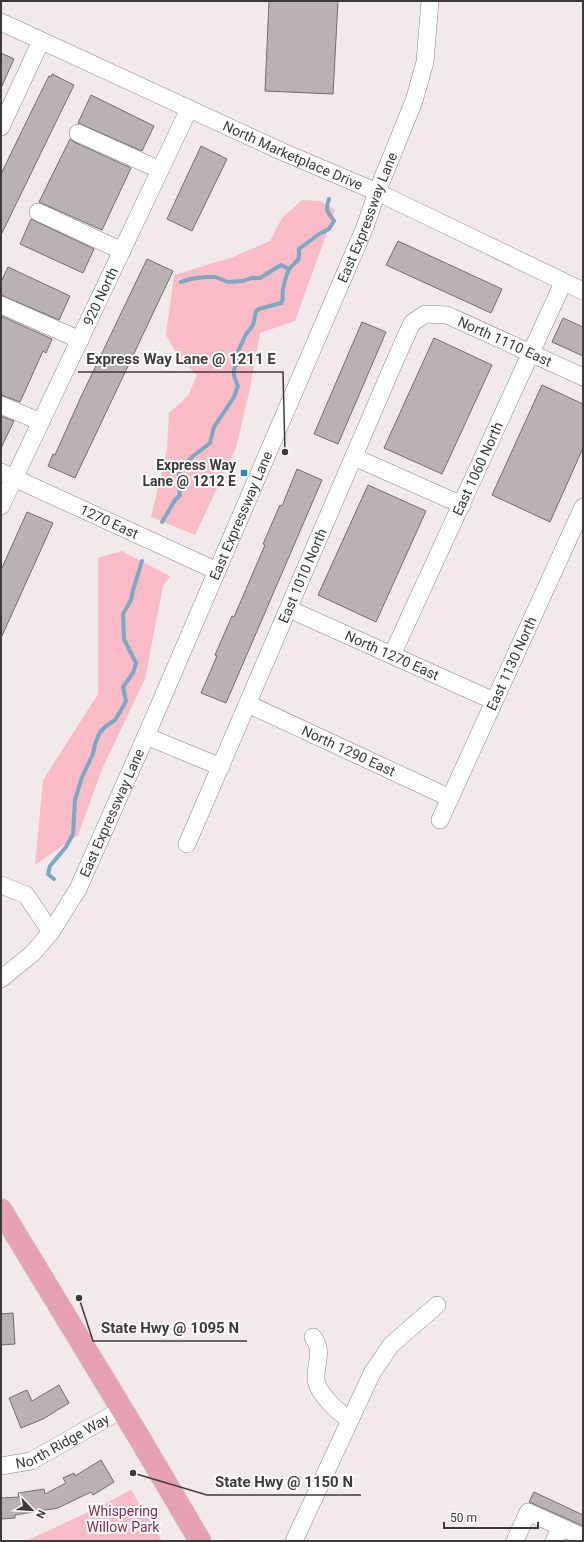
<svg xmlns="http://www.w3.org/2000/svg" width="584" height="1542" font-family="Roboto,sans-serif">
<rect width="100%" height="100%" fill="#f1e9ea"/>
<path fill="#f9bbc5" d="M302,200l18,1 15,9 -40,111 -35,12 -10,55 -14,60 -41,87 -44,-18 16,-68 2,-36 19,-17 9,-21 -18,-17 -13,-23 8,-60 59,-18 37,-16 12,-23z
M121,551l49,25 -7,10 -18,93 -42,88 -25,68 -43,30 8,-85 55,-86v-136z
M131,1490l31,51h-136l71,-33z"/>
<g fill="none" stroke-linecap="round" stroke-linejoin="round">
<path stroke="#7ba8c4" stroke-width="4" d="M181,282l9,-3 15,-2h10l13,5 15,-1 8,-3h9l21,-13 8,4
M162,522l13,-22 5,-5 -2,-17 3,-9 11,-12 18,-14 4,-16 20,-30 4,-11 -4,-10v-6l5,-12 -1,-7 8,-17 7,-9 3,-14 3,-2 22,-6 2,-4c-2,-6 3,-25 7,-31 2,-3 7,-6 9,-10 0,-2 0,-6 0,-9l20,-15 10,-5 5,-8c-7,-10 -9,-10 -5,-22
M54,879l-6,-5 2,-8 16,-19 7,-13 2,-34 7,-23 11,-23 2,-10 5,-12 6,-6 9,-6 9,-15 2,-4 -3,-14 10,-14 3,-10 -12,-24 -1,-25 8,-14 2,-10 9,-29"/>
</g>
<path fill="#b9b1b3" stroke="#746c6d" d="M269,1h69l-5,93 -68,-3z
M1,53l13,6 -13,29z
M52,74l22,11 -73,150v-61l36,-74 12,-24 2,1z
M91,95l63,31 -12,25 -64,-28z
M70,139l4,3 57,26 -29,62 -63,-28z
M201,146l26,13 -35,72 -25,-12z
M31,219l63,30 -11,24 -63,-29z
M398,241l104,48 -11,24 -105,-48z
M147,259l26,12 -98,207 -27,-12 5,-12 2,1 25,-56z
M8,267l62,29 -11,24 -58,-25v-13z
M1,316l51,23 -6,14 -3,-2 -23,51 -19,-7z
M563,318l20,9v29l-31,-14z
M362,322l24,10 -48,112 -24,-10z
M434,338l58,27 -50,109 -58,-26z
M542,385l41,19v44l-33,74 -58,-27z
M1,416l13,5 -13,27z
M297,469l25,11 -96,223 -25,-10 16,-37 -2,-1 17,-39 2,1 31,-72 -2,-1 17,-39 2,1z
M368,485l58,26 -50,111 -58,-27z
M27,512l26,11 -52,115v-68z
M13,1313l2,31 -14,1v-31z
M59,1385l10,18 -26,16 -22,9 -12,-30 18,-8 5,11z
M101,1460l13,22 -21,13 -2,-3 -33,16 -43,7v3l-14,1v-21l18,-1 -1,-4 26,-4 1,5 21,-11 -3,-5 11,-5 1,3z
M534,1492l49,23v11l-54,-24z"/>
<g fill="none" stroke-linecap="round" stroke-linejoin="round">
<defs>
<g id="minor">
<path id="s1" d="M1,22l282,130 94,40 206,99"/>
<path d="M1,127l40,-86"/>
<path d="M78,133l82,37"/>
<path d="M38,212l84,39"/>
<path d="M1,305l79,35"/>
<path d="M1,405l40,17"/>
<path d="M354,457l108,48"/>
<path id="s2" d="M1,472l216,99"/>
<path id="s3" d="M1,506l188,-397"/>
<path id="s4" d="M289,609l205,92"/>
<path id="s5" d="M392,655l171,-372"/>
<path id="s6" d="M248,704l202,94"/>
<path d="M146,736l75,31"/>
<path id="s7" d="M440,820l143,-313"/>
<path id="s8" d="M187,844l210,-488 15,-33 13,-9 22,1 136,62"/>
<path d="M1,885l25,10 25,37"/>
<path id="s9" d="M1,979l32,-26 18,-21 27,-43 68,-153 219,-509 12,-35 37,-91 11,-39 5,-61"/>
<path d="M313,1337c11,14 2,27 3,43 2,14 23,33 34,40"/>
<path id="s10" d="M1,1466l30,-5 90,-51"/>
<path d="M294,1541l78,-168 19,-28 46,-40"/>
<path d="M515,1541l13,-29 55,25"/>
<path d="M554,1541l7,-14"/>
</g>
<path id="major" d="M1,1210l139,229 60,102"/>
</defs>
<use href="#minor" stroke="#8b8485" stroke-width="18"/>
<use href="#major" stroke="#c9c8c8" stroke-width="23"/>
<use href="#minor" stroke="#fff" stroke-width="17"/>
<use href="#major" stroke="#e6a1b2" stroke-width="22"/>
</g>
<rect fill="#2e87b5" stroke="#fff" stroke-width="1.5" x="240" y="469" width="8" height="8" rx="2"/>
<g text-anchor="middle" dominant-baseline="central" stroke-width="4" stroke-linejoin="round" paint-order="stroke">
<g font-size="14" fill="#3d3a3a" stroke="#fff">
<text stroke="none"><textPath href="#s1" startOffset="321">North Marketplace Drive</textPath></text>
<text stroke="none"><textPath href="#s9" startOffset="851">East Expressway Lane</textPath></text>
<text stroke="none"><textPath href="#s3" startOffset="232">920 North</textPath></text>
<text stroke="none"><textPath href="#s8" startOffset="669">North 1110 East</textPath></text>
<text stroke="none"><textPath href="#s5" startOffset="205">East 1060 North</textPath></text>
<text stroke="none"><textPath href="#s9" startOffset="527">East Expressway Lane</textPath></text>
<text stroke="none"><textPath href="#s2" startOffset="119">1270 East</textPath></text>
<text stroke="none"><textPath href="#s8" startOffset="292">East 1010 North</textPath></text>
<text stroke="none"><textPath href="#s4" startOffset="113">North 1270 East</textPath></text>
<text stroke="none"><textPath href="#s7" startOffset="172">East 1130 North</textPath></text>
<text stroke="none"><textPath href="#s6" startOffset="111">North 1290 East</textPath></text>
<text stroke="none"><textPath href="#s9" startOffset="203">East Expressway Lane</textPath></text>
<text stroke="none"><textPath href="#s10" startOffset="67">North Ridge Way</textPath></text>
</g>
<g font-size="14" font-weight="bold" fill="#3d3a3a" stroke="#fff" text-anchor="end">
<text x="236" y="465">Express Way<tspan x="236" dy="16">Lane @ 1212 E</tspan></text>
</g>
<g font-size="14" fill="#8f2846" stroke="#fff">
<text x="123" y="1511">Whispering<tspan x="123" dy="16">Willow Park</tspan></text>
</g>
</g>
<path fill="none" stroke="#3d3a3a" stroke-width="1.5" d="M285 452L283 372H78M79 1298L93 1341H247M133 1473L207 1495H361"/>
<g fill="#3d3a3a" stroke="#fff" stroke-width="1.5">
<circle cx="285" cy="452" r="4"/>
<circle cx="79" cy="1298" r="4"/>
<circle cx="133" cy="1473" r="4"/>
</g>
<g font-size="15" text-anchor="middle" font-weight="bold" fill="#3d3a3a" stroke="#fff" stroke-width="4" stroke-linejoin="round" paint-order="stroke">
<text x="181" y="364">Express Way Lane @ 1211 E</text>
<text x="170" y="1333">State Hwy @ 1095 N</text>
<text x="284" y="1487">State Hwy @ 1150 N</text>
</g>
<rect width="584" height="1542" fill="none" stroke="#3d3a3a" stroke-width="4"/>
<g transform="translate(32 1510) rotate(115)" stroke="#ffffff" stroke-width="3" paint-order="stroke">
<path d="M0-3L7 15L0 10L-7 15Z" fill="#3d3a3a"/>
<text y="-6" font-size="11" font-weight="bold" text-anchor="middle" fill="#3d3a3a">N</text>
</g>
<path d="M444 1522v6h94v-6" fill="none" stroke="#3d3a3a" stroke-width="2"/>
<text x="450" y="1522" font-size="12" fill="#3d3a3a" stroke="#ffffff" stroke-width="3" paint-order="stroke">50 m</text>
</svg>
